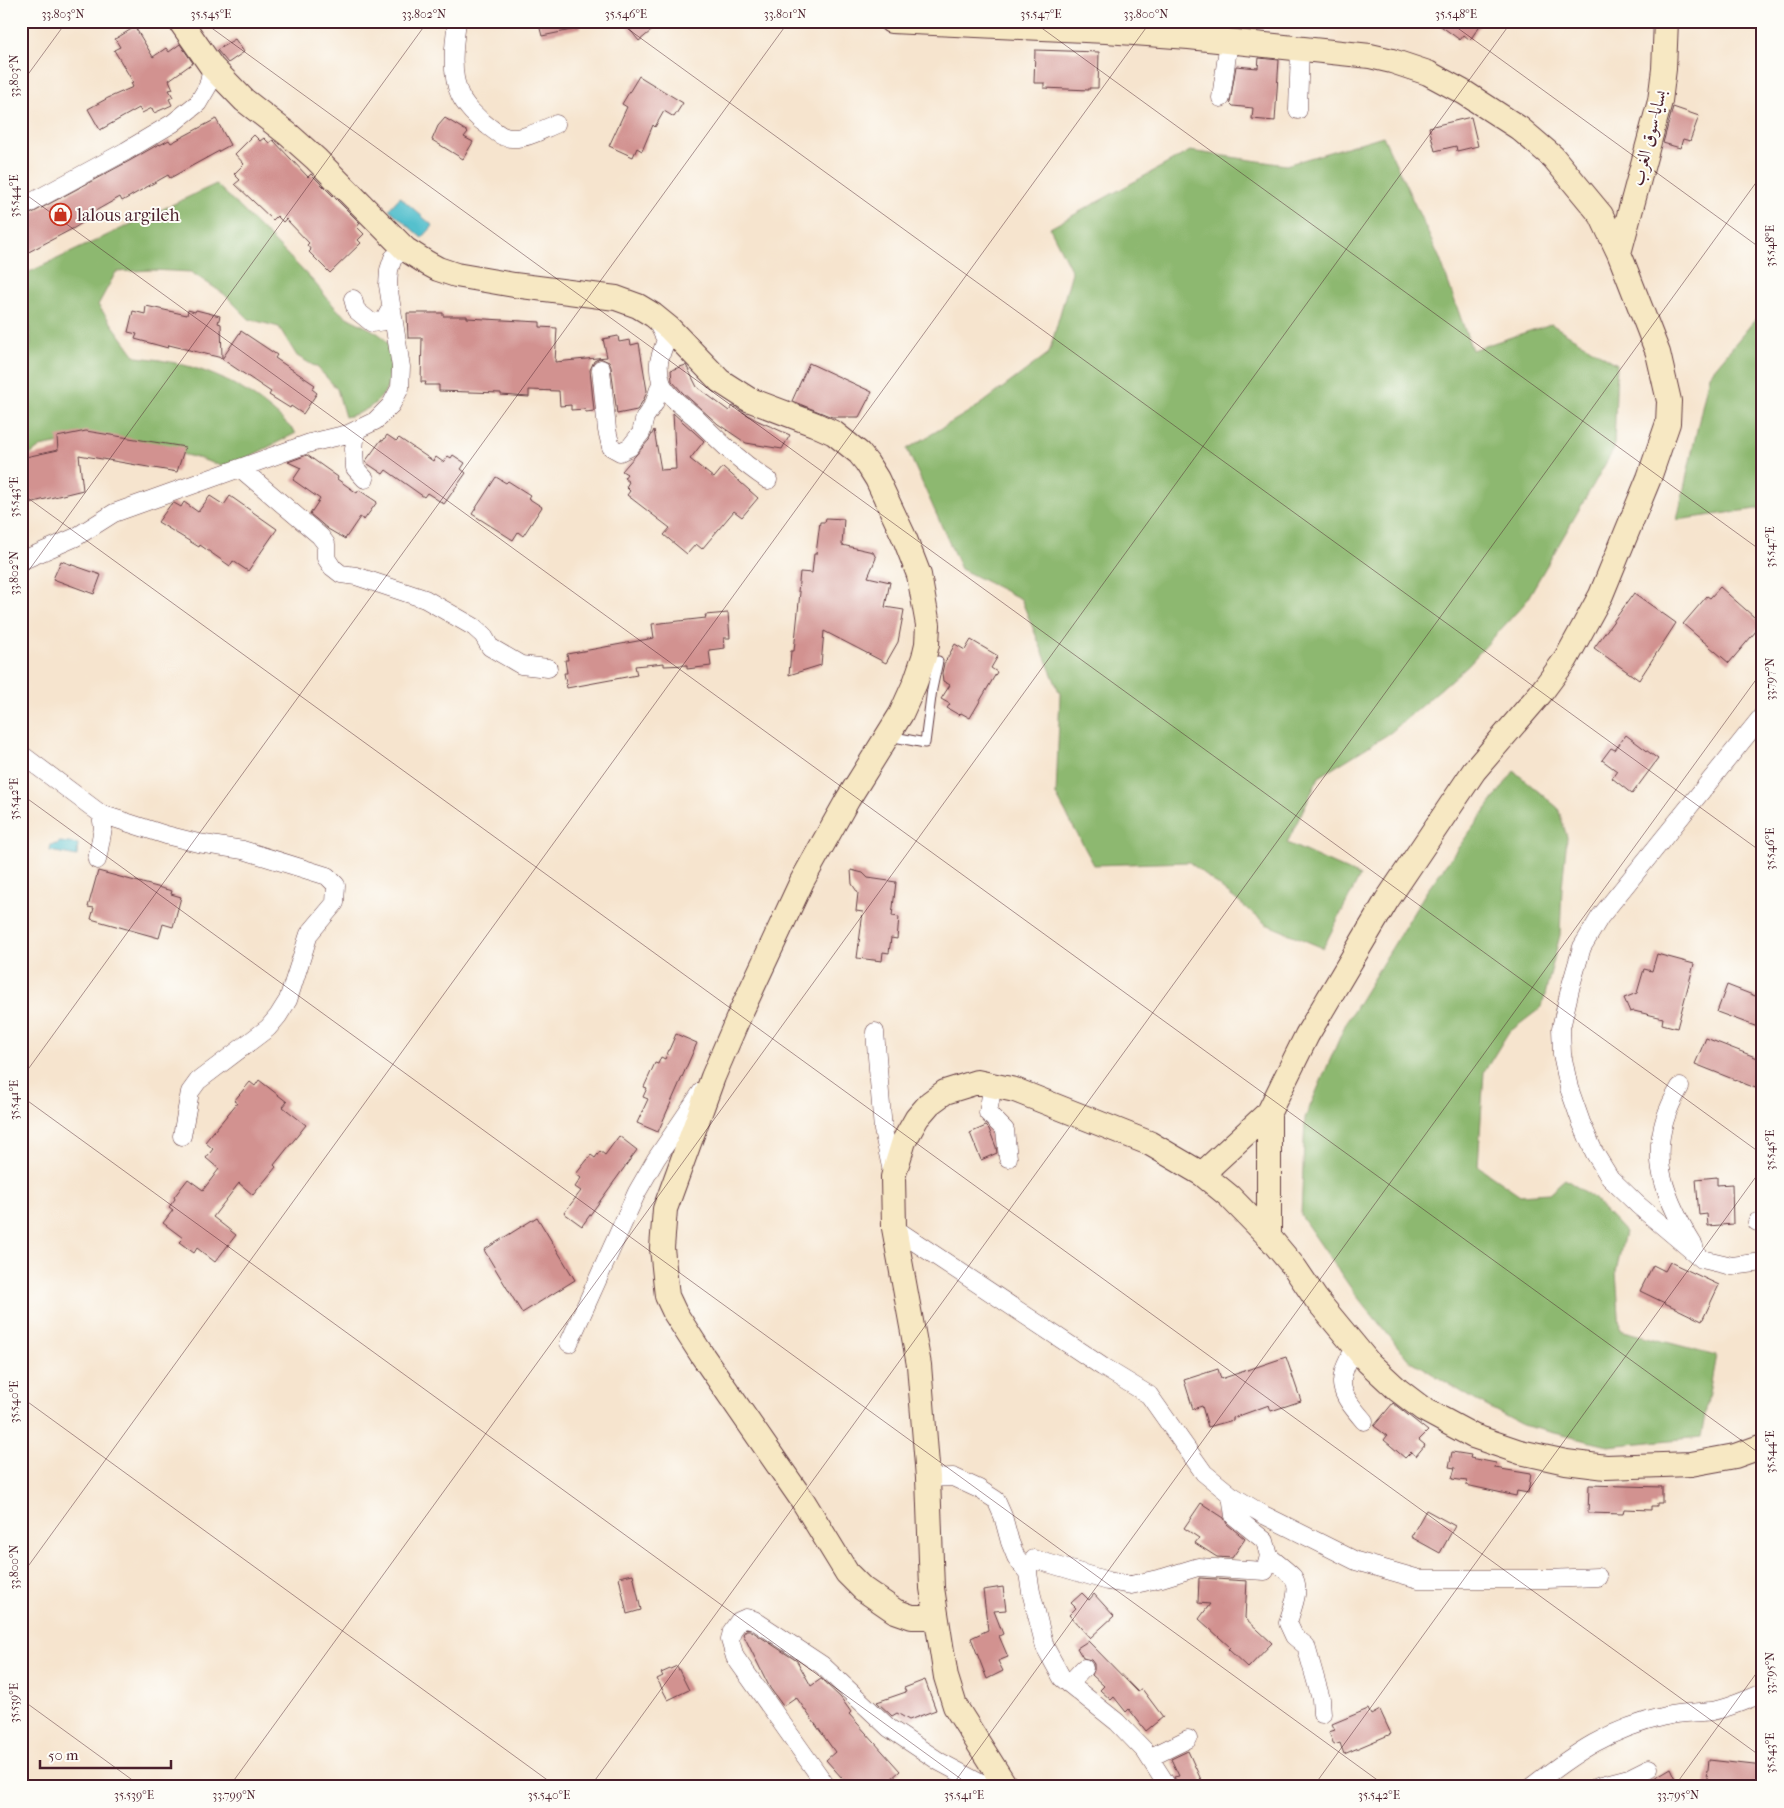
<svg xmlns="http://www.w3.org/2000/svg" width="1784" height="1808" font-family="'IM FELL French Canon',Amiri,serif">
<rect width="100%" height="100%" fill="#fdfcf7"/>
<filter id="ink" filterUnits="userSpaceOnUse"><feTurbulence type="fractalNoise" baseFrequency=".02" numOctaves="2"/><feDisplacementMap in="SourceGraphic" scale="10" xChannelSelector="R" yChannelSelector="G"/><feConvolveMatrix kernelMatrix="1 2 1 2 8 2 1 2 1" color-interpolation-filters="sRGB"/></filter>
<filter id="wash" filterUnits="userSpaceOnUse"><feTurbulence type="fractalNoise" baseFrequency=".0096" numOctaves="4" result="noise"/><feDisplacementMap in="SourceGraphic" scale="20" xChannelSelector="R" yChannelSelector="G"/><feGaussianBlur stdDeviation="1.12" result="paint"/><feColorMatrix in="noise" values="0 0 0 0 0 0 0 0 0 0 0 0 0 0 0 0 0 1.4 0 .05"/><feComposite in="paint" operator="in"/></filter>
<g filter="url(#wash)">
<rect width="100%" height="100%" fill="#f6e4ce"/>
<path fill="#8db86f" stroke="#6c6c4d" d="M1383,136l57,123 32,91 79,-26 66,40 -3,85 -89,154 -57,62 -78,68 -71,44 -32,66 73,33 -37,72 -57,-24 -77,-62 -95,3 -38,-70 4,-101 -39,-95 -60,-30 -54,-120 73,-44 69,-52 23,-81 -22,-44 140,-77 96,14z
M216,184c33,32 65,64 97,97 9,10 17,22 27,31 11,10 39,18 45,28 5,6 6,15 7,22 2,29 -19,50 -47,55l-8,-28 -19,-21 -21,-12 -18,-29 -30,-8 -25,-25 -33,-22 -40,-2 -35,2 -18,33 38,52c66,6 114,28 160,76l-69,35 -29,-10 -97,-23 -61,12 -19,15v-109l10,-8 -8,-70z
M1763,310v198l-86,12 32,-145z
M1514,771l44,37 9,29 -5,50 -2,48 -18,72 -34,26 -24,39 -6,94 42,29 29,-2 16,-14 27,18 33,35 -9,39 4,59 96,25 -15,82 -93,9 -86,-21 -47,-25 -67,-41 -53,-65 -54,-78 4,-98 41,-95 80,-131z"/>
<path fill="#54c0cd" stroke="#4f707c" d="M400,197l33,29 -11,12 -33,-29z
M60,842l18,2 -1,12 -27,-5 1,-6 6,-1z"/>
<g id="blocks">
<path fill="#d29290" d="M538,21h43v7l-39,8z
M623,21h40l-24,20z
M1434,21h49l-13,19 -6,-5 -4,5z
M135,27l18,30 13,-9 3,4 11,-8 13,19 -24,17 4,9 -4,1 4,7 -4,2 3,6 -18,8 -2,-5 -10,5 -3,-5 -39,22 -12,-21 20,-11 25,-11 -2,-4 2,-1 -19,-32 6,-3 -5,-8z
M235,39l9,13 -16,11 -11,-13z
M1035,50l64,2 -1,36h-9v2l-45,-2v-5h-10z
M1259,58l20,2 -4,61 -23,-2 1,-11 -20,-2 -3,-3 6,-37 22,2z
M639,76l44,27 -9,14 -10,-6 -9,16 -2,-2 -11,26 -5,-3 -4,9 -24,-11 18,-39 -5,-3z
M1673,107l26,9 -9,25 -7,-2 -3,9 -17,-5z
M1471,117l7,29 -21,5 -1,-5 -21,5 -6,-24z
M445,118l23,14 -4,5 9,5 -10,17 -31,-19 6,-14z
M216,119l14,26 -60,33 -2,-3 -46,26 -2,-4 -30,17 2,3 -18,11 -53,28v-37l110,-59 28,-16 1,1 9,-5 2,3z
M254,135l6,6 4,-3 5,5 4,-3 35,37 3,-3 49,49 -3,4 7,7 -6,6 3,3 -31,30 -21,-21 2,-2 -4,-5 2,-2 -23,-24 -3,3 -6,-6 -4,4 -38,-36 5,-4 -6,-6 10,-10 -9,-10z
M146,306l41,9 1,-5 7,2 1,-2 24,6 -2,7 3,1 1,34 -53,-13 -1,3 -33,-9 2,-5 -9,-2 5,-21 12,3z
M407,313h36v3h24v2l73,4v5l17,1 -2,34 52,-5 -4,-18 15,-3 1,6 11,-2 1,5 8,-2 8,48 -3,8 -7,11 -20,4 -6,-47 -2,-5 -9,-4 -6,3 -4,9 4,41 -8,1 -1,-3 -14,1v-5l-11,1 -1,-15 -30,-1v7l-28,-2v-2l-62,-2v-6h-14l1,-3h-5l1,-44h-14z
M241,331l36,24 -2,3 40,27 -3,4 5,4 -14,21 -12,-8 -1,2 -21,-13 2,-3 -49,-33z
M809,363l63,29 -13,25h-27l-40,-16z
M686,365l11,22 32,24 4,-5 23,14 34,15 -8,14 -36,-6 -28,-19 -35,-31 -11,-12 -1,-11z
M673,413l31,28 -14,18 24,19 9,-11 35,31 -16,19 -8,-6 -32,38 -6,-5 -9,10 -23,-19 6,-7 -43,-33 3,-4 -4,-4 3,-5 -5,-4 3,-4 -5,-3 27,-31 5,-10 7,40 15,-1z
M86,431l99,16 -8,25 -98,-17 4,35 -62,15v-47l37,-8 -1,-13z
M387,435l9,6 3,-3 34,23 3,-4 7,5 5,-6 3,2 2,-3 12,8 -4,6 5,4 -22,31 -17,-11 -3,4 -38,-27 -3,4 -18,-12 16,-22 2,1z
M307,455l31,22 -1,2 20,14 2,-3 18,12 -13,18 -4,-3 -15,22 -17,-10 -18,-15 10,-15 -27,-19 8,-12 -13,-6z
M496,477l10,6 2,-2 22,14 -2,3 14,9 -19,29 -5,-4 -5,8 -41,-26z
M210,496l14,9 6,-9 47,33 -29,42 -15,-10 -3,5 -30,-21 -1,2 -41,-25 13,-18 3,-1 7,4 3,-5 14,10z
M826,518l18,1 -2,26 31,7 3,6 -8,19 22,5 -5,25 19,3 -6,32 -12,21 -62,-32 -3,34 -32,10 2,-24h3l6,-59h-2l2,-20 12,1 2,-19h2l4,-32h5z
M61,561l40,14 -7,19 -41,-15z
M1720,587l42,37 -33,39 -46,-39 24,-28 3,2z
M1634,593l42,30 -37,57 -45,-32z
M728,613l2,25h-6l1,10 -16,2 2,16 -24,3v-4l-23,1v-3l-29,3 2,9 -70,13 -3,-15h3l-2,-13h3l-1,-6 87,-16 -2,-14 54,-6 -1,-3z
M971,640l27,16 -7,12 6,4 -27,46 -9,-5 -2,2 -12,-7 3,-4 -9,-5 9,-14 -7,-4 -1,-8 2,-9 11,-20 10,6z
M1626,735l32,24 -26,35 -20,-16 5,-7 -15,-11 9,-12 4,2z
M851,870l12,3 5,5 28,4 -4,34 7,1 -2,22 -6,-1 -2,15 -6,-1 -1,9 -25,-3 6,-46 -7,-1 2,-18 -6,-9z
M98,871l74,20 -1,3 10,3 -8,30 -10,-3 -4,14 -68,-19 3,-11 -6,-1z
M1657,954l37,10 -17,64 -15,-4 1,-6 -29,-7 -4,1 -6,-14 13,-5 7,-24 8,2z
M1727,985l36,14v30l-46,-17z
M676,1034l21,9 -39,89 -21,-9 11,-24 -5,-2 4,-9 -3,-1 11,-24 3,1 3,-7 4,2z
M1706,1038l57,22v31l-68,-27z
M259,1080l28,22 -4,5 23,18 -32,40 2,2 -23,28 -14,-12 -26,34 23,18 -21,27 -18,-14 -3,5 -15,-11 4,-4 -20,-15 10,-13 -4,-3 6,-8 -1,-2 14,-18 15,11 16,-21 -13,-11 7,-9 -8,-7 32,-39 -3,-2 16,-19 5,4z
M986,1126l3,3 7,18 1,6 -16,7 -11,-27z
M619,1136l18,14 -55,76 -18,-13 17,-22 -6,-4 6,-9 -5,-4 15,-19 4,3 5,-7 5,4z
M1717,1177v8l15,-1 1,40 -25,2 -1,-12 -8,1 -3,-36z
M537,1217l38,63 -53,33 -38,-63z
M1670,1262l49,23 -17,36 -62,-30 13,-26 12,6z
M1286,1357l15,44 -30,10 -2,-6 -36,13v2l-25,7 -6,-21 -9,3 -9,-29 34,-11 3,10z
M1393,1403l35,28 -9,9 6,5 -9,11 -5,-4 -6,6 -21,-18 3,-4 -13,-10z
M1452,1452l19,3 -1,3 26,5 -1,5 36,6 -3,19 -11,-2 -1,5 -50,-11 1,-4 -15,-2 3,-11 -6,-1z
M1589,1485l73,2v16h-5v3h-6v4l-27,-1 -1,5 -35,-1z
M1201,1503l23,15 3,6 18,15 -13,19 -15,-1 -22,-14 4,-5 -15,-10z
M1426,1510l29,16 -15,27 -29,-16z
M633,1574l8,36 -14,4 -8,-37z
M1199,1578l48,3 -2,37 27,25 -24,25 -20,-19 2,-2 -31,-28 11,-15 -12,-1z
M1003,1587l3,23 -12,1 9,23 -4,2 9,21 -10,4 5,10 -16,8 -16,-41 17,-8 -5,-40z
M1082,1593l7,7 5,-6 20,22 -24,22 -21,-23 7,-7 -5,-5z
M746,1630h4l47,31 14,25 10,-7 20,19 10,14 -2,2 51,57 -18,16h-19l-5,-6 -8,6 -24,-27 9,-8 -39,-55 -13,9 -13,-18 -27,-54z
M1088,1641l50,51 4,-3 21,28 -17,14 -17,-22 -3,3 -12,-15 -3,3 -11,-10 4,-4 -12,-11 2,-5v-6l-3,-4 -8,-2 -6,-10z
M677,1666l12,24 -21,10 -11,-21 6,-3 -2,-3z
M925,1680l11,30 -27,10 -12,-7 -5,3 -15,-14 29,-10 -2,-4z
M1368,1709l3,6 9,-5 11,24 -47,20 -4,-11 -6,2 -5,-13 6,-2 -3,-6z
M1188,1751l14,31 -10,5h-13l-5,-10 5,-1 -8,-17z
M1709,1760l54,6v21h-57z
M1671,1768l9,19h-44l18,-9z"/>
</g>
</g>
<g filter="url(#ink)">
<use href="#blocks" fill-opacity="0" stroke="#643d43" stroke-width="1"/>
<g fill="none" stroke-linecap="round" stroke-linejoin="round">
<defs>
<path id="lane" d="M889,736l36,7 7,-54 6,-28"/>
<path id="street" d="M457,21c-3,22 -7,53 3,74 5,11 18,24 28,31 8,6 14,12 24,12 15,1 31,-9 44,-14
M1221,98l8,-57
M1298,110l2,-62
M21,208l105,-57 47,-28 25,-20 10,-17 4,-19
M353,299l3,11 16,13 12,-2 7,-13
M657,322l9,18c-6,17 -10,23 -5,41 3,13 24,27 34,36 24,24 44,44 73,63
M601,369l6,61 4,17 9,5 10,-5 11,-14 4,-16 9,-13 7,-21
M356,431l-2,18 1,19 10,11
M240,468l80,68 6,8v14l6,9 9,7 15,2 69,23 49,28 9,8 7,12 31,18 27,3
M21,561l55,-24 38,-24 196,-70 38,-9 27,-13 16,-16 9,-17 1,-21 -13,-82 1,-15 4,-12 12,-9
M1763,715l-163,202 -18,30 -11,38 -10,43 1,26 7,34 12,34 13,30 16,26 28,27 64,54 30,7 31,-4
M21,754l80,60 65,21 32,8 45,7 84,26 9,9 -1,18 -26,31 -21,66 -10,16 -10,12 -70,53 -8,11 -8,44
M97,860l6,-32 -2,-14
M875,1032l8,98 10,46
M993,1084l-5,29 17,17 3,28
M1680,1087c-36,59 -20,104 14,159
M1757,1222l6,-1
M894,1228l209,139 46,28 55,78 27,22 33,20 92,46 63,18h128l51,-2
M569,1343l68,-151 19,-33 46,-68
M1355,1348c-20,34 -17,43 9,73
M928,1478l25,-1 26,12 17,11 7,16 7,26 6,15 12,16
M1269,1556c6,6 21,17 24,21 9,12 -2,33 -5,46l6,13 12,10 15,53 1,15
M1069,1684l15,-16
M1151,1757l37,-18
M1598,1786l31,-8 20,-10
M827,1787l-92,-130 -5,-17 2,-9 7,-10 7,-3 8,2 68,45 67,63 51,34 47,25
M1168,1787l-23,-36 -28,-29 -55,-44 -17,-31 -14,-55 -3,-19 1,-8 5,-6 74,22 23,4 31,-7 36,-11 67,4 4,-15 -4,-15 -31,-25 -3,-21
M1531,1787c45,-35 78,-58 135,-71 15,-4 31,-3 46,-5 17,-3 35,-11 51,-18"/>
<path id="secondary" d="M180,21l32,46 32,33 45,35 27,24 89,90 22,14 11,6 18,6 58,10 102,13 22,8 15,9 16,13 51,53 28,18 66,25 20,9 25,20 8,10 10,16 28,60 14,36 9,50 -1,19 -3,13 -9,26 -14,31 -53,85 -46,82 -62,133 -27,63 -48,132 -3,39 5,48 8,17 27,42 101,146 44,72 16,16 32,22 17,6h24
M891,21l215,10 83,6 181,19 22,5 36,12 37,20 54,35 34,29 48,58 18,38 39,100 11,48 -1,22 -19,55 -48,117 -35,64 -26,35 -66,77 -87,129 -80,135 -38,77 -67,62
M1619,253l41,-152 4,-32 2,-48
M1269,1237v-125
M1006,1787l-51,-81 -9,-29 -14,-89 -4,-110 -9,-113 -25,-137 -1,-51 11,-36 13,-23 13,-15 15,-11 32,-10 38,8 134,53 53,31 27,22 40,41 26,31 21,31 52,63 30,28 25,19 50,27 47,16 46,10 40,5 85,-3 44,-8 28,-10"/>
</defs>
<use href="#lane" stroke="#643d43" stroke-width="11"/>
<use href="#street" stroke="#643d43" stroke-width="19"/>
<use href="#secondary" stroke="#643d43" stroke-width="26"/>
<use href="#lane" stroke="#fff" stroke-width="9"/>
<use href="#street" stroke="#fff" stroke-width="18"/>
<use href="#secondary" stroke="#f7e8c3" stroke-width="24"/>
</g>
</g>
<path fill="none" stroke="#4a1f2b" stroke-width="1" stroke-opacity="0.45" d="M202,21l1561,1134M617,21l1146,832M1032,21l731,531M1448,21l315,229M21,84l46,-63M21,191l1742,1265M21,493l1742,1265M21,581l407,-560M21,794l1366,993M21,1079l768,-1058M21,1096l951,691M21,1397l536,390M21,1576l1130,-1555M21,1699l121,88M229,1787l1283,-1766M590,1787l1173,-1614M951,1787l812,-1117M1313,1787l450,-620M1674,1787l89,-123"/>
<defs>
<symbol id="shop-ring" viewBox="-11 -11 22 22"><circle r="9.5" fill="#fdfcf7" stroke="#c8321e" stroke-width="1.5"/><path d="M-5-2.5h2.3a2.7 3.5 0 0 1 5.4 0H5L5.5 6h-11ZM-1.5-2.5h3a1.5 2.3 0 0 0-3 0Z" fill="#c8321e"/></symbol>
</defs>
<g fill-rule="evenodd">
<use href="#shop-ring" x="48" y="202" width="25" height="25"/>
</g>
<g text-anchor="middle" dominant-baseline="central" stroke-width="4" stroke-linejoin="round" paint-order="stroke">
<g font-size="18" fill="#4a1f2b" stroke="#fdfcf7">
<text transform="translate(1649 138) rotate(-76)">بسايا-سوق الغرب</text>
</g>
<g font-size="18" fill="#4a1f2b" stroke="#fdfcf7" text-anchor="start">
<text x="77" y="215">lalous argileh</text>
</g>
</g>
<rect width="1784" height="1808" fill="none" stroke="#fdfcf7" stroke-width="55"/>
<path d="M40 1760v8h131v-8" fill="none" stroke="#4a1f2b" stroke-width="2.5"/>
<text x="48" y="1760" font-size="15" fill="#4a1f2b" stroke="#fdfcf7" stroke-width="4" paint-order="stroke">50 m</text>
<rect x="28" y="28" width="1728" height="1752" fill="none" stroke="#4a1f2b" stroke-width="2"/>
<g font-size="12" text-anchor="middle" fill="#4a1f2b">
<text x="63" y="18">33.803°N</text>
<text x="211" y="18">35.545°E</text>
<text x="424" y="18">33.802°N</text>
<text x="626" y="18">35.546°E</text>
<text x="785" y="18">33.801°N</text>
<text x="1041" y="18">35.547°E</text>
<text x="1146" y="18">33.800°N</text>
<text x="1456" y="18">35.548°E</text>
<text transform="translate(14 76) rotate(-90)" y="4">33.803°N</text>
<text transform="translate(14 196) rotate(-90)" y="4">35.544°E</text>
<text transform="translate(1770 246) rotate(-90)" y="4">35.548°E</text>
<text transform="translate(14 497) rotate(-90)" y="4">35.543°E</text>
<text transform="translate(1770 547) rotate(-90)" y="4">35.547°E</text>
<text transform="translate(14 573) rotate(-90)" y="4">33.802°N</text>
<text transform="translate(1770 679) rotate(-90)" y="4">33.797°N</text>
<text transform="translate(14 799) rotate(-90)" y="4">35.542°E</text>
<text transform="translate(1770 849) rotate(-90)" y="4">35.546°E</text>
<text transform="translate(14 1100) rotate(-90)" y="4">35.541°E</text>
<text transform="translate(1770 1150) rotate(-90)" y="4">35.545°E</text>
<text transform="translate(14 1402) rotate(-90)" y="4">35.540°E</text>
<text transform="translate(1770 1452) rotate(-90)" y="4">35.544°E</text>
<text transform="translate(14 1567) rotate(-90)" y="4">33.800°N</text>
<text transform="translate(1770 1673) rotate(-90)" y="4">33.795°N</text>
<text transform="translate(14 1703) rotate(-90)" y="4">35.539°E</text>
<text transform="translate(1770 1753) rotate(-90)" y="4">35.543°E</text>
<text x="134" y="1799">35.539°E</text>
<text x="234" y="1799">33.799°N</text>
<text x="549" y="1799">35.540°E</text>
<text x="964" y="1799">35.541°E</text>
<text x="1379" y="1799">35.542°E</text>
<text x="1678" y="1799">33.795°N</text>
</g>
</svg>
